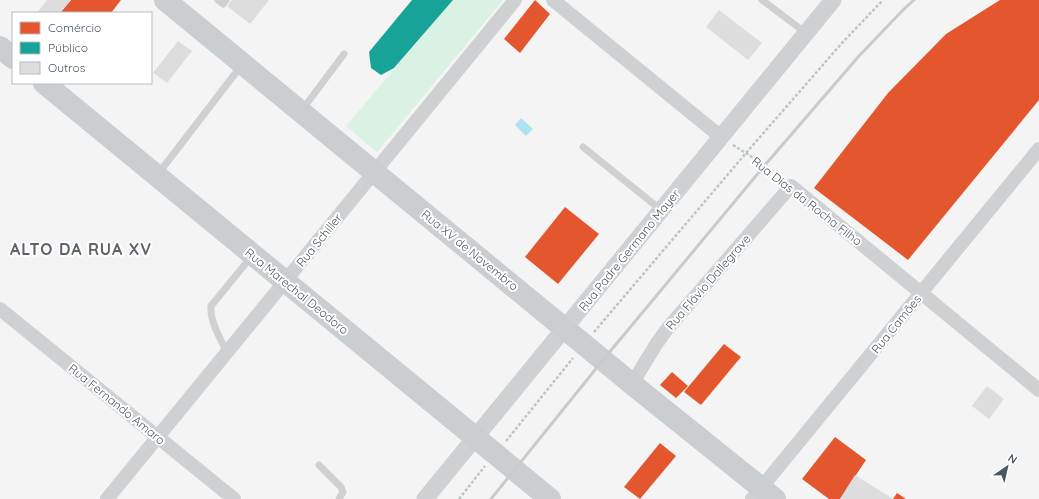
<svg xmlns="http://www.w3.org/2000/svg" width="1039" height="499" font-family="Quicksand,sans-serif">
<rect width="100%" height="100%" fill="#f4f4f4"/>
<path fill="#d9f2e3" d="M453,0h50l-126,152 -31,-26z"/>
<path fill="#aee2f0" d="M521,118l12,11 -7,7 -11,-11z"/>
<path fill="#e4572e" d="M71,0h50l-10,13h-24l-2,-1 -1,1h-24z
M535,0l15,14 -30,39 -16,-14z
M1000,0h39v100l-131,160 -94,-72 74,-95 58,-59z
M565,207l34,27 -41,50 -33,-27z
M724,344l17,13 -40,48 -17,-13z
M672,372l16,14 -12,12 -16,-13z
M835,437l31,23 -26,39h-11l-27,-20z
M660,443l16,13 -36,43 -16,-12z
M897,493l9,6h-13z"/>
<path fill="#17a398" d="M412,0h41l-59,68 -13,7 -10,-7 -2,-16z"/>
<path fill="#ddddde" d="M47,0h24l-11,13h-23z
M232,0h37l-19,24 -23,-18z
M719,10l43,33 -14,17 -42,-33z
M178,41l14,10 -25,32 -14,-10z
M987,386l17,13 -15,20 -17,-13z
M855,475l38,24h-53z"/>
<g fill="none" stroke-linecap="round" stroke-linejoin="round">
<path stroke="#bcc7c4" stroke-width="2.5" stroke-dasharray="3 2" stroke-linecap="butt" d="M733,145l32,20 17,14
M594,332l152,-179 96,-110 41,-43
M506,441l67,-83
M459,499l26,-33"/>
<path stroke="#ced0d2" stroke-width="7" d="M218,0l5,4 3,-4
M762,0l44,33
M302,110l42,-56
M583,147l78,63
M158,174l83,-108
M227,352c-7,-14 -17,-30 -16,-46l40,-49
M319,465l22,22 2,5 -4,7"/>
<path stroke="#ced0d2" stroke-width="14" d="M553,0l168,137
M0,309l234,190
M632,384l23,-38 12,-17 124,-143 248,204
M107,499l408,-499
M752,499l287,-350"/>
<path stroke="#ced0d2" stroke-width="17" d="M425,499l408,-499"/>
<path stroke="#caced1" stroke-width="22" d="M165,0l467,384 143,115
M0,47l13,11
M44,83l506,416"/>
<path stroke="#c9cacc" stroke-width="3" d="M491,499l112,-139 162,-195 94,-109 45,-47 10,-9"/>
</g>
<g text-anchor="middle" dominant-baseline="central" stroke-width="4" stroke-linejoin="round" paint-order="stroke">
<g font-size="12" fill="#4a5661" stroke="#fff">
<text transform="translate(807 201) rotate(38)">Rua Dias da Rocha Filho</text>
<text transform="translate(319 240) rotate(-51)">Rua Schiller</text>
<text transform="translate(470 250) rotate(39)">Rua XV de Novembro</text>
<text transform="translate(629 250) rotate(-51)">Rua Padre Germano Mayer</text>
<text transform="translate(708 282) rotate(-49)">Rua Flávio Dallegrave</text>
<text transform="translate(297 291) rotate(39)">Rua Marechal Deodoro</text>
<text transform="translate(896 324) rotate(-51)">Rua Camões</text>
<text transform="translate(117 404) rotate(39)">Rua Fernando Amaro</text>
</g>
<g font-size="16" font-weight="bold" letter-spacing="1" fill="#5f6368" stroke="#fff">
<text x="81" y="249">ALTO DA RUA XV</text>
</g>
</g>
<rect x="12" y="12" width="140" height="72" fill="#ffffff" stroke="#b7bbc0"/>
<rect x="20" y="22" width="20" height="12" fill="#e4572e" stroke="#b7bbc0"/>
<text x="48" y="32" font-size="12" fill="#4a5661">Comércio</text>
<rect x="20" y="42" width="20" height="12" fill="#17a398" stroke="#b7bbc0"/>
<text x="48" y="52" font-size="12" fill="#4a5661">Público</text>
<rect x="20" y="62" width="20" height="12" fill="#ddddde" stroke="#b7bbc0"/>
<text x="48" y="72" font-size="12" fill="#4a5661">Outros</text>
<g transform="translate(1007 467) rotate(34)" stroke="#ffffff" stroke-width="3" paint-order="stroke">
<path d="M0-3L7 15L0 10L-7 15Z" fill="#4a5661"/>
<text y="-6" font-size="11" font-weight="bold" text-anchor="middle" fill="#4a5661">N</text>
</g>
</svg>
